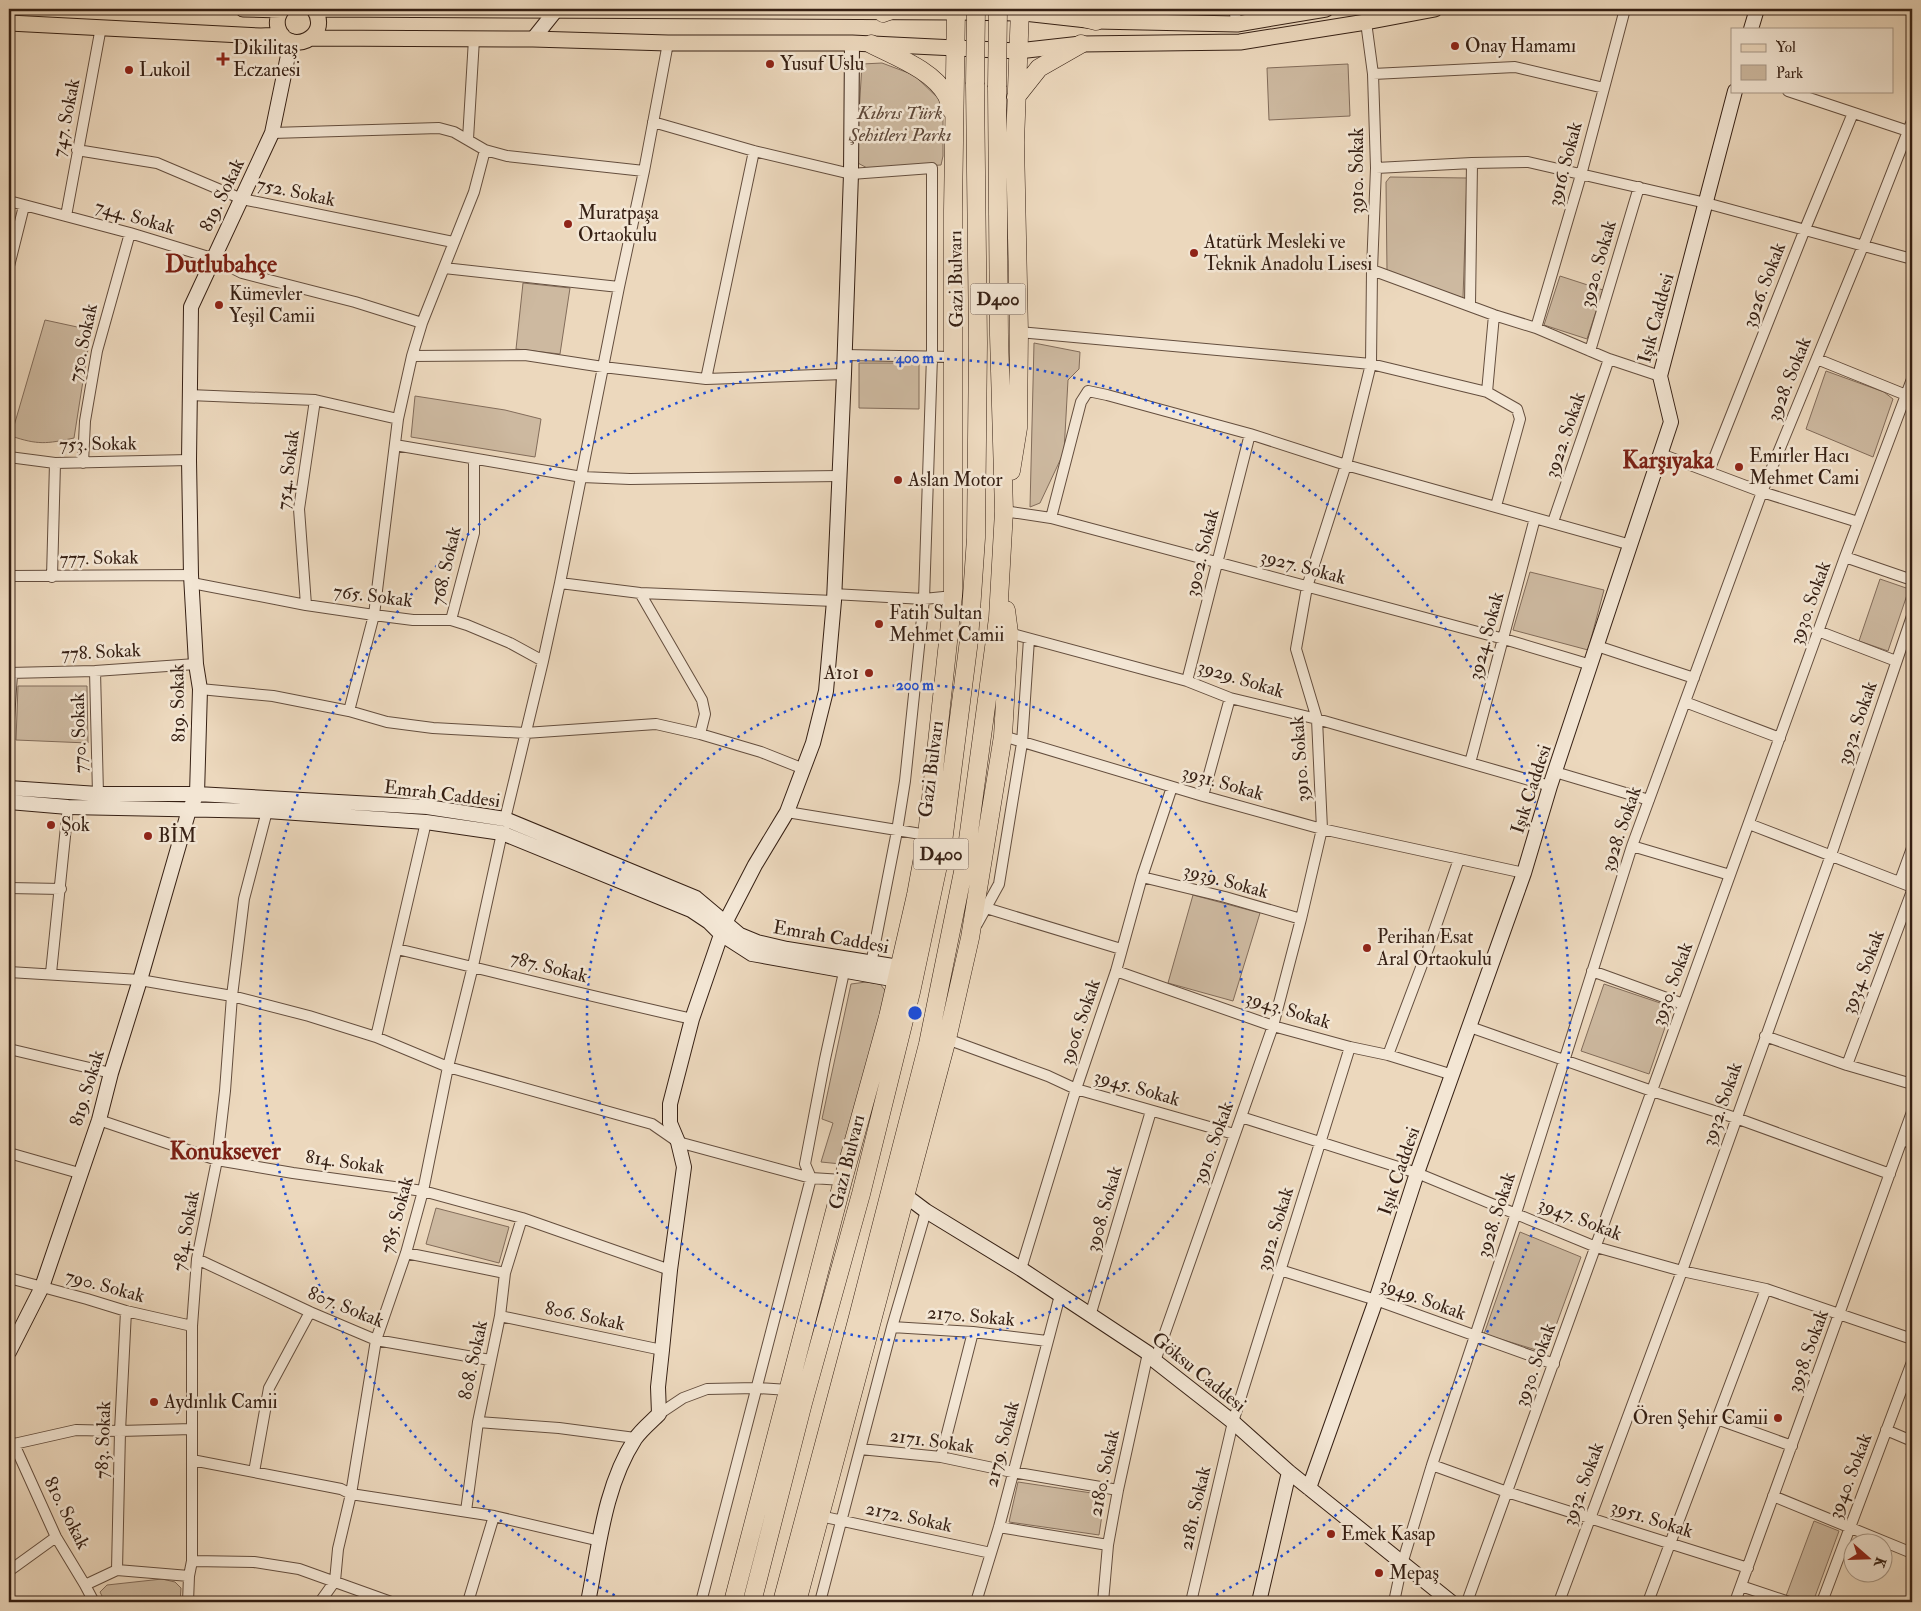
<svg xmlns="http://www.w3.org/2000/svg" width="1921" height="1611" font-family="'IM FELL Double Pica',serif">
<rect width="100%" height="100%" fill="#ecd8bd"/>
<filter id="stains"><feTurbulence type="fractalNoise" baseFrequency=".004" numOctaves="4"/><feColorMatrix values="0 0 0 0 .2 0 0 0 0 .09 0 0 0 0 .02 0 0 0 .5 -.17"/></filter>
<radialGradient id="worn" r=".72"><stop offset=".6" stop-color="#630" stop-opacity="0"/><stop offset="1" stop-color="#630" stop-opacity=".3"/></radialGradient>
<path fill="#cdb9a0" stroke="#826c5a" d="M882,63l32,12 25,24 4,14v43l-2,9 -72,4 -13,-7 6,-98z
M1348,64l2,52 -81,4 -2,-52z
M1390,177l77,1 -4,120 -76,-27 -1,-89z
M1560,276l43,14 -16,49 -43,-14z
M523,283l47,5 -10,66 -44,-5z
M45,320l46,10 -17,108c-28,6 -36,7 -63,-2z
M1034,343l46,9 -1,17 -11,11 -4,72 -24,51 -10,4z
M859,363h60v46l-60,-1z
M1826,371l58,21 9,7 -20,58 -67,-28z
M415,396l90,14 36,9 -6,38 -124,-20z
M1530,572l74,18 -16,60 -75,-20z
M1880,579l29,10 -21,62 -29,-10z
M18,686h69l1,57 -72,-3z
M1193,895l67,18 -27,88 -65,-18z
M866,982l14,2 9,11 -48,169 -20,-2 12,-39 -11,-4 29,-135z
M1604,984l68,23 -23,67 -68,-23z
M436,1208l73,19 -10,36 -73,-19z
M1520,1232l61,25 -35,96 -62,-19z
M1018,1482l87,13 -6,40 -90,-13z
M1814,1521l25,10 -26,71h-9l-18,-6z
M162,1579l13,3 6,6 -1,14h-75l-5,-10 7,-7z"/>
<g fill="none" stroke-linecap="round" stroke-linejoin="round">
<defs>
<path id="street" d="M1234,9l3,15
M1373,74l142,-7 89,21
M1788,91l120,40
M653,122l101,29 97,23 81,-6v188l-8,243 -19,182 -8,50 -26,133
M272,133l167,-5 15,4 31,18 22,6 137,15
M468,139l6,-100
M77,150l80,13 85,36 211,43
M1376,168l96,-5 56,-1 178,41 206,56
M9,201l121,32 82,25 30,15 113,29 67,21
M66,216l35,-189
M9,266l15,-60
M444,268l175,19
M1372,270l122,45 42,13 73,31 51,17
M1470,305l2,-142
M1494,315l-7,77 30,17 3,10 -24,87
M1536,328l45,-153 44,-166
M1019,332l352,32 116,28
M1590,351l49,-164
M844,355l110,2
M412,356l113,-1 78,12 103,12 138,-5
M1817,359l94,38
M706,379l48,-228
M189,395l126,5 83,19
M395,445l187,32 48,2 209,-3
M1661,454l101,38 96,30
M9,457l46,6 134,-3
M83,463l2,-42 12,-70 33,-118
M1709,471l96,-242 48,-116
M1004,511l47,7 453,121 87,26
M1051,518l30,-116 7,-11 19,4 143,39 96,31 285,80
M1553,522l56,-163
M1845,557l67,23
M9,576l182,-1
M52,577l3,-114
M192,583l114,22 68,10 39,5h38l16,5 43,18 33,18
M560,583l80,10 194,8
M640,593l62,107 3,14 -5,20
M833,594l91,5 29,-3
M306,605l-7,-96 16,-109
M451,620l23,-87v-74
M1818,631l78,30
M1009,633l178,48 43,17 87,21 233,67
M1597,646l97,32
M95,671l3,123
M9,673l86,-2 101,-7
M1187,681l63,-247
M200,689l73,7 76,15 38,11 46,6 92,5 131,-9 44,10 61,18 43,17
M1685,702l95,36
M349,711l25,-96 24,-196 14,-63 10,-33 52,-131 11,-42
M9,719l3,-45
M1003,736l200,60 119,33 202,44
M1470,763l65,-245
M1555,772l94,28
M1203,796l27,-98
M787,812l140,23
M505,819l38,-158 17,-78 59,-296 25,-116 24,-128
M1749,824l163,63
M1632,846l98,29
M1142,877l83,20 76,22
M1900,881l12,-33
M9,888l52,1
M986,908l135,41
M977,924l22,-40 23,-141 7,-104
M397,949c98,23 196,48 295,70
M1116,971l157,55 77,21 38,8 65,20
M1592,971l91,33
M9,972l131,8 92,16 77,20 67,21 72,30 204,57 26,18 133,36 32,2
M51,973l17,-166
M1470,1027l182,64 84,27 154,56
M1765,1036l82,29 65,19
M376,1037l50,-215
M947,1039l101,37 28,13 158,45
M9,1049l102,24
M1388,1055l40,-106 31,-90
M1847,1065l65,-174
M1241,1117l176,56 179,74 86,24 84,18 146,50
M99,1120l118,40 76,13 130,18 99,27 148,52
M1902,1140l10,3
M9,1153l70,20
M406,1253l99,20
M197,1259l113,53 66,28 114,20
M1021,1269l55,-180 40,-118 26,-94 30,-90
M1280,1270l96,30 178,64
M9,1278l78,21 39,12 66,15
M500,1316l162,34
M1090,1316l61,-205
M892,1327l81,5 74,9
M1155,1361l118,-335 28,-107 21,-90 -5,-110 -21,-70 11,-62 39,-122 25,-101 1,-94 4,-102 -3,-94 -7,-52
M659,1414l24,-16 24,-9 50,-1 32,2
M1717,1419l75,27
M478,1422l81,6 76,10
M1886,1430l26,11
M9,1441l5,3 42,93 29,48 9,17
M14,1444l62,-14 44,1 72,-2
M860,1449l81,8 71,15 106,18
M941,1457l32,-125
M192,1460l149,29 10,5 143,22 106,25
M1432,1465l75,27 241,76
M254,1472l15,-84 41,-76
M1773,1496l139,57
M466,1511l12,-89 22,-106 5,-43 17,-55
M820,1516l171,37
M999,1527l109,18
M192,1561l62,1 45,7 92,33
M117,1570l3,-139 6,-120
M9,1571l47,-34
M85,1585l32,-15 72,6
M1741,1586l48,16
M188,1602l1,-26 3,-15v-235l5,-67 20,-99 8,-69 7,-95 12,-97 23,-88
M320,1602l15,-21 3,-32 13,-55 25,-154 30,-87 17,-62 25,-124 25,-101 29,-133
M468,1602l26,-86
M701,1602l110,-424 -6,-14 20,-105 19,-87
M820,1602l72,-275 34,-116
M976,1602l23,-75 61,-232
M1103,1602l5,-57 10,-55 30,-137
M1191,1602l42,-180 117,-375
M1394,1602l8,-38 30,-99 84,-252 116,-367 130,-354 101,-246 49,-125
M1467,1602l378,-1045 67,-178
M1559,1602l123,-331 149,-416 81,-239
M1648,1602l118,-313
M1735,1602l177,-490
M1822,1602l90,-240"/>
<path id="secondary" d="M1751,29l6,-20
M533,39l24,-30
M9,788l89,6h99l230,13 78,12 191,79 44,37 17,7 30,7 112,18
M9,802l59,5 199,4 159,11 76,11 189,77 18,12 12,12 31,20 145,26
M906,1196l20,15 95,58 127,84 7,8 78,61 56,50 162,130
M9,1352l33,-65 57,-167 12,-47 29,-93 49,-170 8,-16 3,-105 -4,-25 -5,-89 -2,-115 2,-153 81,-174 19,-92
M1309,1488l67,-188 41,-127 107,-300 26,-87 121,-364 -11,-46 75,-285
M588,1602c11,-54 16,-115 47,-163 6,-9 16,-17 24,-25l-1,-27 4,-37 8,-80 14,-103 -6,-25 -8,-19v-19l22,-85 33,-96 30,-58 32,-53 26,-69 13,-52 8,-90 10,-227 7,-200 1,-131
M1259,1602l30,-130"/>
<path id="primary" d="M243,9l38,1
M282,9c-4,6 -6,11 -4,19 9,29 55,10 36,-19
M322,9l634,3 68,1 72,8 141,3 89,-15
M9,23l252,13 21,-1
M311,38l222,1 135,4h184l166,8 63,-7 159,-2 126,-20 69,-13"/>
<path id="highway" d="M1049,9l47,12
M883,13l11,-4
M871,44c25,13 62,26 76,52 2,5 3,11 5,15
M1016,97l23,-29 42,-24
M1011,471l7,-43 1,-96 -4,-190 5,-133
M733,1602l110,-422 45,-163 28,-122 11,-60 26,-239v-386l3,-201
M752,1602l51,-199 58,-209 50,-202 32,-150 26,-202 7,-102 2,-195 -3,-259
M782,1602l76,-285 70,-273 37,-182 33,-244 6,-107 -5,-176 -2,-248
M797,1602l150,-563 23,-101 33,-202 6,-103 -3,-23"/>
</defs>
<use href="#street" stroke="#644e3e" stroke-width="12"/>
<use href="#secondary" stroke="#362014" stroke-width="16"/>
<use href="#primary" stroke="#362014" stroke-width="17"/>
<use href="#highway" stroke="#362014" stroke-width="19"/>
<use href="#street" stroke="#f3e6d4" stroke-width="10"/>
<use href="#secondary" stroke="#f3e6d4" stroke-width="14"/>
<use href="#primary" stroke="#ecd8bd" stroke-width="15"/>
<use href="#highway" stroke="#ecd8bd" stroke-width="18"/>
<defs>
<path id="highway-bridge" d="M975,84l1,-75
M997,87l1,-78"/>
</defs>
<use href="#highway-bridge" stroke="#362014" stroke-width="19" stroke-linecap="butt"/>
<use href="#highway-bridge" stroke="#ecd8bd" stroke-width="18"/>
</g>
<g fill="none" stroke="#1d4ed8" stroke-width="2.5" stroke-dasharray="2.5 5">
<circle cx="915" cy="1013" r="328"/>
<path d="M628 1602A655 655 0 1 1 1202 1602"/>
</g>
<g fill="#8f2418" stroke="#f3e6d4" stroke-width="2">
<circle cx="1455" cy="46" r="5"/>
<path d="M220.5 51.5h5v5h5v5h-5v5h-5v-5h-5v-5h5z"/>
<circle cx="770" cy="64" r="5"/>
<circle cx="129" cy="70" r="5"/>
<circle cx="568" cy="224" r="5"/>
<circle cx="1194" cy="253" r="5"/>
<circle cx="219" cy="305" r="5"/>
<circle cx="1739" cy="467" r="5"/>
<circle cx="898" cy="480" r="5"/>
<circle cx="879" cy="624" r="5"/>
<circle cx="869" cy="673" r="5"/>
<circle cx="51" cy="825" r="5"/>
<circle cx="148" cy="836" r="5"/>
<circle cx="1367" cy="948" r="5"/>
<circle cx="154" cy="1402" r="5"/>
<circle cx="1778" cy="1418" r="5"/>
<circle cx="1331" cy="1534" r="5"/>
<circle cx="1379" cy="1573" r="5"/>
</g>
<g text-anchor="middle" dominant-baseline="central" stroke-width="5" stroke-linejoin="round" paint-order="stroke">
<g fill="#f3e6d4" stroke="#6f5b4e" stroke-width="1">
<rect x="970.5" y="283.5" width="55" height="31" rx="4"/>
<rect x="913.5" y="838.5" width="55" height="31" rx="4"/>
</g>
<g font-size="18" font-weight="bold" fill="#362014">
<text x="998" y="299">D400</text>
<text x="941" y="854">D400</text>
</g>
<g font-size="19" fill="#362014" stroke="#f3e6d4" text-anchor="start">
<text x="1465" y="46">Onay Hamamı</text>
<text x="233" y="48">Dikilitaş<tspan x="233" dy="22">Eczanesi</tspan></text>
<text x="780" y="64">Yusuf Uslu</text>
<text x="139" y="70">Lukoil</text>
<text x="578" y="213">Muratpaşa<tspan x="578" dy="22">Ortaokulu</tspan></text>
<text x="1204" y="242">Atatürk Mesleki ve<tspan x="1204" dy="22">Teknik Anadolu Lisesi</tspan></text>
<text x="229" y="294">Kümevler<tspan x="229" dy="22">Yeşil Camii</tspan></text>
<text x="1749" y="456">Emirler Hacı<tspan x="1749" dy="22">Mehmet Cami</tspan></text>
<text x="908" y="480">Aslan Motor</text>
<text x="889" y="613">Fatih Sultan<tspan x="889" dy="22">Mehmet Camii</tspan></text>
<text x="859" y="673" text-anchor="end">A101</text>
<text x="61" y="825">Şok</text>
<text x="158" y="836">BİM</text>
<text x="1377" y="937">Perihan Esat<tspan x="1377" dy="22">Aral Ortaokulu</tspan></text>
<text x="164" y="1402">Aydınlık Camii</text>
<text x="1768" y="1418" text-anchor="end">Ören Şehir Camii</text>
<text x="1341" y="1534">Emek Kasap</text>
<text x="1389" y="1573">Mepaş</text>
</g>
<g font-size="19" font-style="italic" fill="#5c4637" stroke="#f3e6d4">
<text x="900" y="113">Kıbrıs Türk<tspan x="900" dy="22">Şehitleri Parkı</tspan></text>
</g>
<g font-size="19" fill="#362014" stroke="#f3e6d4">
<text transform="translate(66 118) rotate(-79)">747. Sokak</text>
<text transform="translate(1565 164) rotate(-75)">3916. Sokak</text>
<text transform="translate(1357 171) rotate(-90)">3910. Sokak</text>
<text transform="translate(296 192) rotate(12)">752. Sokak</text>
<text transform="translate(222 195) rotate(-64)">819. Sokak</text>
<text transform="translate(135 217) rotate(16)">744. Sokak</text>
<text transform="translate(1598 264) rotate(-74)">3920. Sokak</text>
<text transform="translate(956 279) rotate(-91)">Gazi Bulvarı</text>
<text transform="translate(1764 285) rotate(-69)">3926. Sokak</text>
<text transform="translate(1656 318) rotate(-75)">Işık Caddesi</text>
<text transform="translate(83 343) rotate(-78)">750. Sokak</text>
<text transform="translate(1789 379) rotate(-68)">3928. Sokak</text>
<text transform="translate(1565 435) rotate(-71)">3922. Sokak</text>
<text transform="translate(98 444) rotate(-1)">753. Sokak</text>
<text transform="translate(288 470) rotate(-83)">754. Sokak</text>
<text transform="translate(1202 553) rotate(-76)">3902. Sokak</text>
<text transform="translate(99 558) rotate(-1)">777. Sokak</text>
<text transform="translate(446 566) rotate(-77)">768. Sokak</text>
<text transform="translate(1303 567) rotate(15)">3927. Sokak</text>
<text transform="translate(373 596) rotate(7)">765. Sokak</text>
<text transform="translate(1810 603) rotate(-70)">3930. Sokak</text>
<text transform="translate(1486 636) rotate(-75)">3924. Sokak</text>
<text transform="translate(101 652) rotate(-3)">778. Sokak</text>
<text transform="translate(1241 679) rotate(17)">3929. Sokak</text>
<text transform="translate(178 703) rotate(-91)">819. Sokak</text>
<text transform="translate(1857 723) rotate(-71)">3932. Sokak</text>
<text transform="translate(79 733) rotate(-92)">770. Sokak</text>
<text transform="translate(1300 759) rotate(-94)">3910. Sokak</text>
<text transform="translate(931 769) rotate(-83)">Gazi Bulvarı</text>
<text transform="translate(1223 783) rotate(16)">3931. Sokak</text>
<text transform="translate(1531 789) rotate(-72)">Işık Caddesi</text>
<text transform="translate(442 794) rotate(7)">Emrah Caddesi</text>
<text transform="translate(1621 829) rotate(-71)">3928. Sokak</text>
<text transform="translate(1226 881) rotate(15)">3939. Sokak</text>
<text transform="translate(831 937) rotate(10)">Emrah Caddesi</text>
<text transform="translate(549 967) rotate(14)">787. Sokak</text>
<text transform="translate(1863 972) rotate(-69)">3934. Sokak</text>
<text transform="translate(1672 984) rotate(-70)">3930. Sokak</text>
<text transform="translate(1288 1010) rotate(17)">3943. Sokak</text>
<text transform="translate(1080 1022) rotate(-71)">3906. Sokak</text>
<text transform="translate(87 1088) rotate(-73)">819. Sokak</text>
<text transform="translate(1137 1088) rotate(16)">3945. Sokak</text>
<text transform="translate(1722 1104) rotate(-71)">3932. Sokak</text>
<text transform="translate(1213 1143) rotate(-70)">3910. Sokak</text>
<text transform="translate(345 1162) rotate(8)">814. Sokak</text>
<text transform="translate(847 1162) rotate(-76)">Gazi Bulvarı</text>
<text transform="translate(1399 1171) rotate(-71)">Işık Caddesi</text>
<text transform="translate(1104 1209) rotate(-74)">3908. Sokak</text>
<text transform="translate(397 1215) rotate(-75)">785. Sokak</text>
<text transform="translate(1496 1215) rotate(-72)">3928. Sokak</text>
<text transform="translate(1580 1219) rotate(21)">3947. Sokak</text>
<text transform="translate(1275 1229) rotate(-73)">3912. Sokak</text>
<text transform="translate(186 1231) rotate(-80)">784. Sokak</text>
<text transform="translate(105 1286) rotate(15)">790. Sokak</text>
<text transform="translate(1423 1299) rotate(20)">3949. Sokak</text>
<text transform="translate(346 1307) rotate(22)">807. Sokak</text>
<text transform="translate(585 1316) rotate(12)">806. Sokak</text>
<text transform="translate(971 1316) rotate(5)">2170. Sokak</text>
<text transform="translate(1808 1351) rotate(-70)">3938. Sokak</text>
<text transform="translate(473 1360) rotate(-78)">808. Sokak</text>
<text transform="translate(1535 1365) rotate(-70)">3930. Sokak</text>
<text transform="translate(1199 1372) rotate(39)">Göksu Caddesi</text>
<text transform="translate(103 1440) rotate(-88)">783. Sokak</text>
<text transform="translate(932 1441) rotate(8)">2171. Sokak</text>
<text transform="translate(1002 1444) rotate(-75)">2179. Sokak</text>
<text transform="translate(1104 1473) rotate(-78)">2180. Sokak</text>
<text transform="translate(1850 1476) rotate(-69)">3940. Sokak</text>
<text transform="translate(1583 1484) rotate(-70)">3932. Sokak</text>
<text transform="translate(1195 1508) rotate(-77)">2181. Sokak</text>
<text transform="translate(67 1513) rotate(63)">810. Sokak</text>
<text transform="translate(909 1517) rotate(12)">2172. Sokak</text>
<text transform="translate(1652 1519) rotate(18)">3951. Sokak</text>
</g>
<g font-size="24" font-weight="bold" fill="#7a1f14" stroke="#f3e6d4">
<text x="221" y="264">Dutlubahçe</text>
<text x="1668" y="460">Karşıyaka</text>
<text x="225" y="1151">Konuksever</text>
</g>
</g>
<circle cx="915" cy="1013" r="8" fill="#1d4ed8" stroke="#f3e6d4" stroke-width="2.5"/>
<g font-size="15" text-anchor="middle" font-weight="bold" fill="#1d4ed8" stroke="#f3e6d4" stroke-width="5" stroke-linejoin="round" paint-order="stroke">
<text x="915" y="363">400 m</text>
<text x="915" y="690">200 m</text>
</g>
<rect width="1921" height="1611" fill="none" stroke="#ecd8bd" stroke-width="30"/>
<rect x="10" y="10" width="1901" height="1591" fill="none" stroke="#362014" stroke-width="2.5"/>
<rect x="15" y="15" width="1891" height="1581" fill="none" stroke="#362014"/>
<rect x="1731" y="28" width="162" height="65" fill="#f3e6d4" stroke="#a79787"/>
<rect x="1741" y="44" width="25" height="8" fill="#ecd8bd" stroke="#a79787"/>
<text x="1776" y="52" font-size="15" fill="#362014">Yol</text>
<rect x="1741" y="65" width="25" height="15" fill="#cdb9a0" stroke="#a79787"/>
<text x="1776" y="78" font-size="15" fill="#362014">Park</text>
<g transform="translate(1868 1558) rotate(110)"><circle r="24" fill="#f3e6d4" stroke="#a79787"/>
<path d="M0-4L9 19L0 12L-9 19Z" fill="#8f2418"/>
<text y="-8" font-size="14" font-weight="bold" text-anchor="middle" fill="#362014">K</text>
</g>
<rect width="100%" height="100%" filter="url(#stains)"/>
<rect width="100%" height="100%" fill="url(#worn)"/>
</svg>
